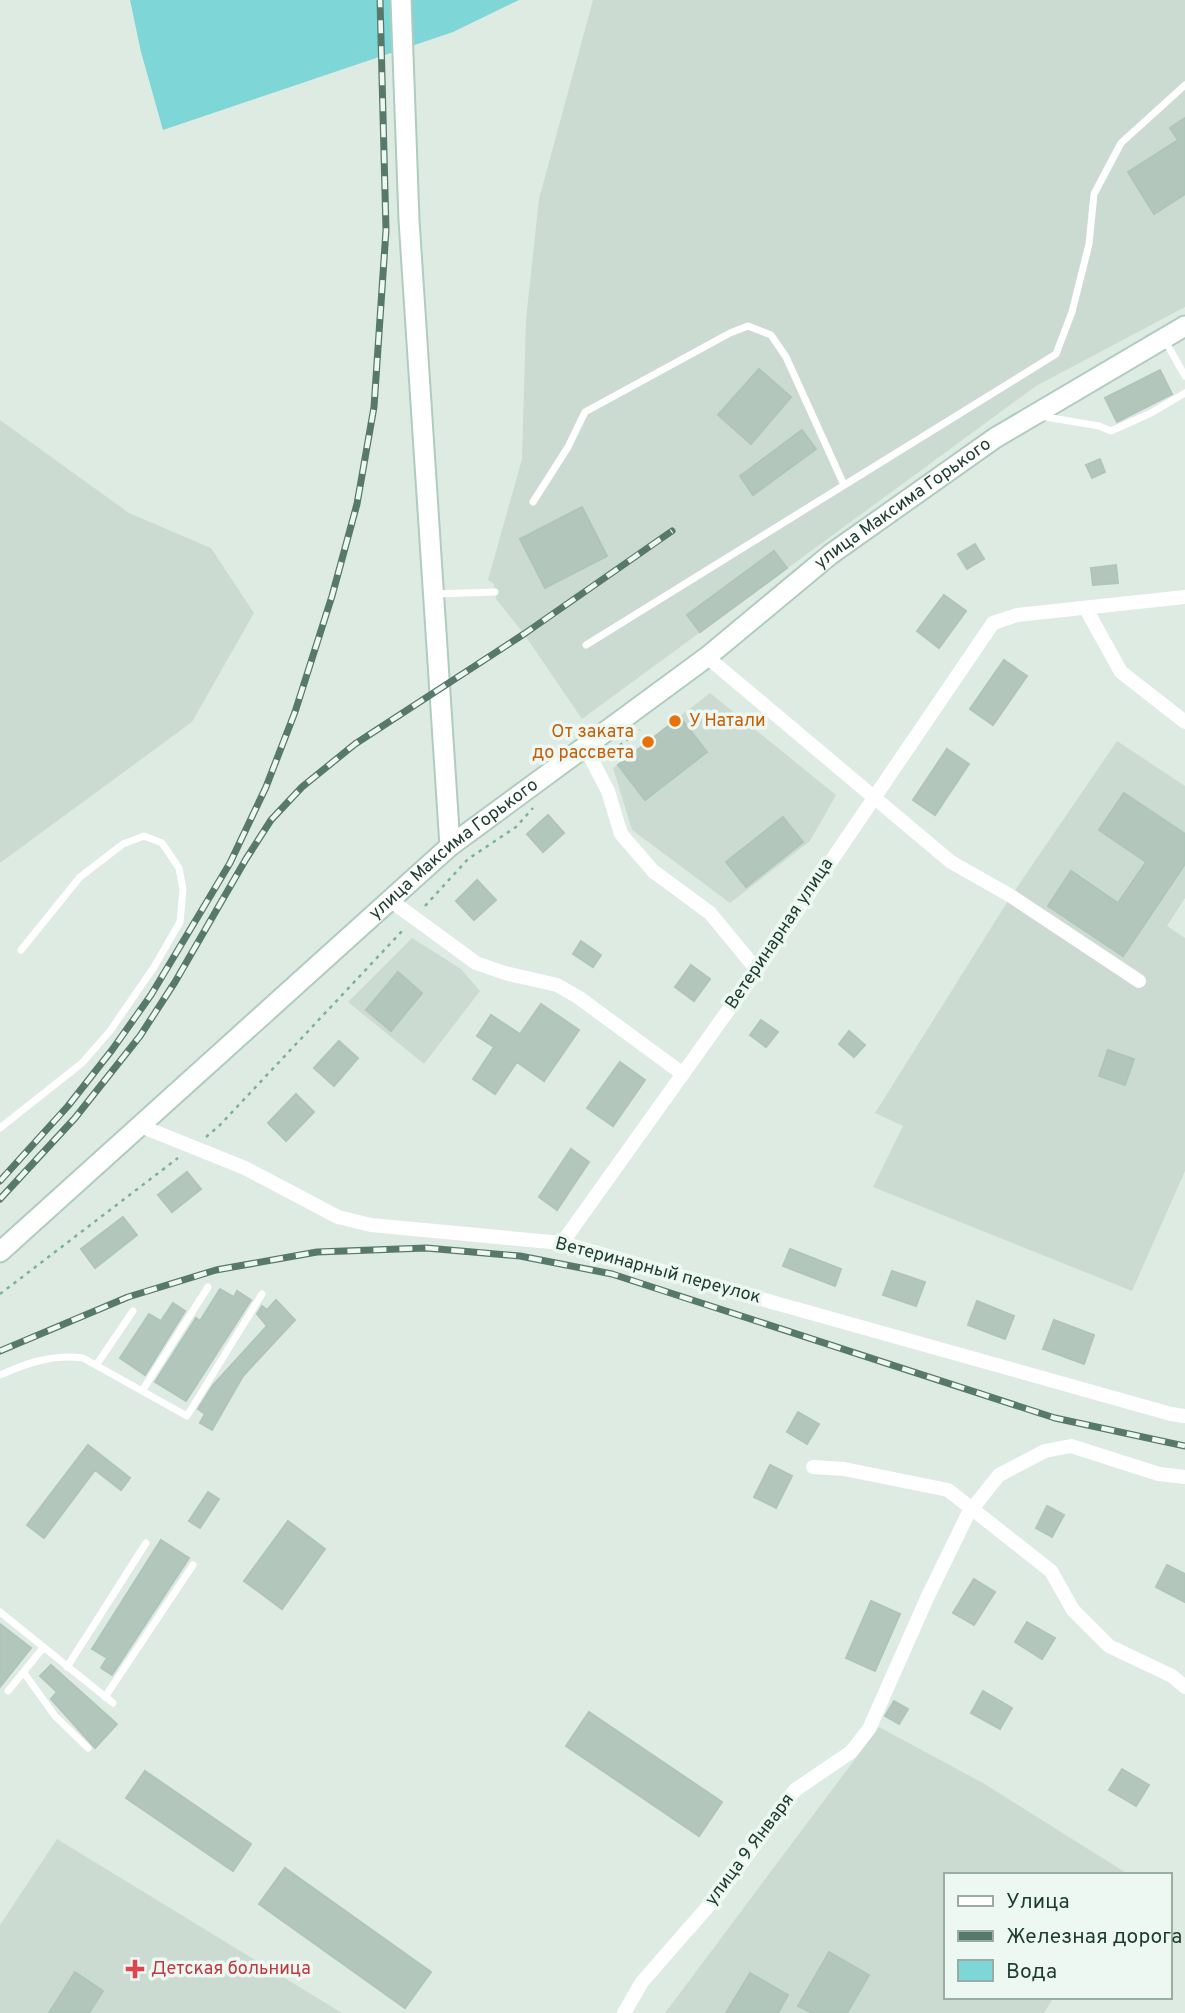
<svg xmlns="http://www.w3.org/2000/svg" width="1185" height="2013" font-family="Overpass,sans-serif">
<rect width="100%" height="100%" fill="#deebe3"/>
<path fill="#ccdbd2" d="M593,0h592v307l-149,79 -454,333 -58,-85 -28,-35 -2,-15 -6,-4 34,-121 4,-140 13,-120z
M0,420l129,93 82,35 43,65 -62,109 -192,141z
M710,693l126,102 -26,46 -80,62 -98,-73 -19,-62z
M1117,741l68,45v112l-18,28 18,12v233l-53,120 -259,-104 30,-61 -28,-13 136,-217z
M412,938l49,31 19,22 -56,73 -76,-62z
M879,1727l104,56 145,91 -183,1v122h109l-10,16h-379z
M57,1839l285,174h-342v-88z"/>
<path fill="#7fd6d7" d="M130,0h389l-66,32 -290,98 -22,-78z"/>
<path fill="#b3c6bc" stroke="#afc5b9" stroke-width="2" d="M1185,118v76l-31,20 -26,-42 50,-32 -8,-12z
M759,369l32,28 -40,47 -33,-29z
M1160,370l12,24 -55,28 -12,-24z
M802,430l14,19 -63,46 -13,-19z
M1100,459l5,13 -13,6 -6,-13z
M582,507l25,49 -62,32 -25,-49z
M975,544l9,15 -17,10 -9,-15z
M774,551l13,17 -87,64 -13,-17z
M1116,565l2,18 -25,2 -2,-17z
M944,595l22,16 -27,37 -22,-17z
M1004,660l23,16 -34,49 -23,-16z
M680,717l27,35 -62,48 -27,-35z
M947,749l22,15 -34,51 -22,-15z
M1124,793l61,41v30l-62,92 -75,-50 23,-35 47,32 28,-41 -47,-32z
M548,815l16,18 -21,19 -16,-18z
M783,817l20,25 -57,45 -20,-25z
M477,880l19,20 -22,20 -18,-19z
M581,941l20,14 -8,12 -20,-13z
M691,965l19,14 -16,22 -19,-14z
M398,972l24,21 -31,38 -25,-21z
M541,1004l38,26 -35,51 -27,-19 -22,32 -22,-15 21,-32 -17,-11 14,-21 29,19z
M761,1020l17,12 -12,15 -16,-12z
M849,1031l16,14 -11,12 -15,-13z
M339,1041l19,17 -24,28 -20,-18z
M1108,1050l26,9 -9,26 -26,-9z
M620,1062l25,18 -32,46 -26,-18z
M296,1094l18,18 -28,29 -18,-18z
M571,1149l18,13 -32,48 -18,-13z
M187,1172l14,17 -29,23 -14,-17z
M123,1217l14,18 -42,33 -14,-19z
M790,1249l51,20 -6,17 -52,-20z
M892,1271l33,11 -9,24 -33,-11z
M220,1289l14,8 3,-6 14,9 -65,101 -31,-19 41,-64 4,3z
M276,1300l19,20 -52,56 -31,54 -12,-7 5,-9 -7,-5 15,-24 54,-59 -10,-12 5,-8 5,4z
M977,1301l37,15 -9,23 -37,-14z
M173,1303l12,8 -40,64 -25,-17 29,-44 12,7z
M1054,1320l40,15 -10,29 -41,-15z
M798,1412l21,12 -12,20 -20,-12z
M88,1445l42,33 -9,12 -26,-20 -51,68 -17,-13z
M770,1465l22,11 -16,32 -22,-11z
M208,1492l11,7 -19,29 -11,-7z
M1047,1506l17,9 -12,22 -16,-9z
M288,1521l37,28 -43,60 -38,-28z
M161,1540l28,18 -77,117 -11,-7 6,-10 -15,-9z
M1167,1565l18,9v28l-29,-15z
M974,1579l21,13 -21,33 -21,-12z
M871,1601l29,13 -25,57 -29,-13z
M1027,1622l28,16 -13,21 -27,-17z
M0,1624l31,24 -31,39z
M51,1665l66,59 -22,24 -44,-49 6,-7 -17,-16z
M983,1691l29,17 -12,21 -29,-16z
M894,1701l14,8 -9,15 -14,-8z
M589,1712l133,90 -23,34 -133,-90z
M1122,1769l27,16 -13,21 -27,-16z
M145,1771l106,73 -18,27 -107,-73z
M285,1868l146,104 -26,36 -146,-104z
M829,1952l40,23 -22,38h-35l-14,-7z
M75,1972l28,19 -14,22h-40z
M750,1973l38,22 -10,18h-52z"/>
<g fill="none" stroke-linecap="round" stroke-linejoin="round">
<defs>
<g id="secondary">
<path d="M401,0l8,220 41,626"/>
<path id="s1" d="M0,1252l450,-406 257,-189 124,-103 164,-116 190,-112"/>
</g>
</defs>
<use href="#secondary" stroke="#b0ccbe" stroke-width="23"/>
<path stroke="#7ab299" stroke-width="2.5" stroke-dasharray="3.5 5" stroke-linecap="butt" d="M606,756l34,-26
M425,906l43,-47 48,-32 17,-19
M206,1137l14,-12 184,-196
M0,1294l178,-136"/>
<path stroke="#fff" stroke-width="7" d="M1164,339l21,37
M1040,416l59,10 12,5 40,-18 34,-20
M533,502l35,-55 17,-35 145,-79 18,-7 23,9 15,22 58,128
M434,594l61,-2
M586,645l470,-291 16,-42 17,-68 5,-50 27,-51 64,-58
M0,1128l82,-65 28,-32 44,-64 26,-45 3,-32 -4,-22 -17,-25 -18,-7 -21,8 -43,33 -59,73
M97,1364l36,-53
M0,1375c27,-12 52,-21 83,-17l104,58 75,-122
M142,1391l66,-104
M0,1612l113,91
M67,1667l79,-124
M24,1673l31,43 33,32
M8,1691l35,-43
M105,1697l88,-132"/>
<path stroke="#fff" stroke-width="14" d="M1086,609l35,63 64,50
M707,657l244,205 60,34 128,85
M585,747l23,44 13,43 32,37 57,42 47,57
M390,900l86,63 29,10 52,12 21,12 105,77
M138,1125l107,43 93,49 33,8 191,18 609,171 14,2
M562,1243l195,-273 236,-347 24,-8 168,-18
M813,1467l31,2 104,21 103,81 22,39 36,36 63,30 13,11
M624,2013l18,-31 76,-87 77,-105 56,-38 18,-23 59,-133 40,-82 31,-39 46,-24 26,-5 88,28 26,3"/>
<use href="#secondary" stroke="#fff" stroke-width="19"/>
<defs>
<path id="rail" d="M0,1181l68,-75 44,-56 39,-55 79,-132 36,-76 29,-75 37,-116 25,-92 17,-97 12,-177 -6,-230
M0,1199l75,-81 65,-82 35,-54 71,-123 25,-39 31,-33 53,-43 169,-110 148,-103
M0,1351l128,-54 88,-27 101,-18 109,-4 94,8 92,18 443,144 130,28"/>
</defs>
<use href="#rail" stroke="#57796b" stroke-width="7"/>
<use href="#rail" stroke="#eef8f2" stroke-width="4.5" stroke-dasharray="13" stroke-linecap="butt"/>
</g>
<g fill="#e8710a" stroke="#eef8f2" stroke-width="2.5">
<circle cx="675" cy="721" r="7"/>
<circle cx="648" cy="742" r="7"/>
</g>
<path fill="#e0444e" stroke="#eef8f2" stroke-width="2.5" d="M131.5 1958.5h7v7h7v7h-7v7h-7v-7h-7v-7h7z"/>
<g text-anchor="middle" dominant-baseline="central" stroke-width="7" stroke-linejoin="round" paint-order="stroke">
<g font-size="18" fill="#1d3c30" stroke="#eef8f2">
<text stroke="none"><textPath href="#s1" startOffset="1174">улица Максима Горького</textPath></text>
<text stroke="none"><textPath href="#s1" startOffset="607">улица Максима Горького</textPath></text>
<text transform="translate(780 934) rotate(-56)">Ветеринарная улица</text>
<text transform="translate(658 1271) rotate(15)">Ветеринарный переулок</text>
<text transform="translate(750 1850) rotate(-53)">улица 9 Января</text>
</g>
<g font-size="18" fill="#c56008" stroke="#eef8f2" text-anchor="start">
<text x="689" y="721">У Натали</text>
<text x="634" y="732" text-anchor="end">От заката<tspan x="634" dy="21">до рассвета</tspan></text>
</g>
<g font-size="18" fill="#be3a42" stroke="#eef8f2" text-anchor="start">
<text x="151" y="1969">Детская больница</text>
</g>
</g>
<rect x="944" y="1873" width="228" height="126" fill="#eef8f2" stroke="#9aada4" stroke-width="2"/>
<rect x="958" y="1896" width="35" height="10" fill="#ffffff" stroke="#9aada4" stroke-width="2"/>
<text x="1006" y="1908" font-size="21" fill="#1d3c30">Улица</text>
<rect x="958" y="1931" width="35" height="10" fill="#57796b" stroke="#9aada4" stroke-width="2"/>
<text x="1006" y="1943" font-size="21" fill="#1d3c30">Железная дорога</text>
<rect x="958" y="1960" width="35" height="21" fill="#7fd6d7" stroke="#9aada4" stroke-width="2"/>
<text x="1006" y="1978" font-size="21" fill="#1d3c30">Вода</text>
</svg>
